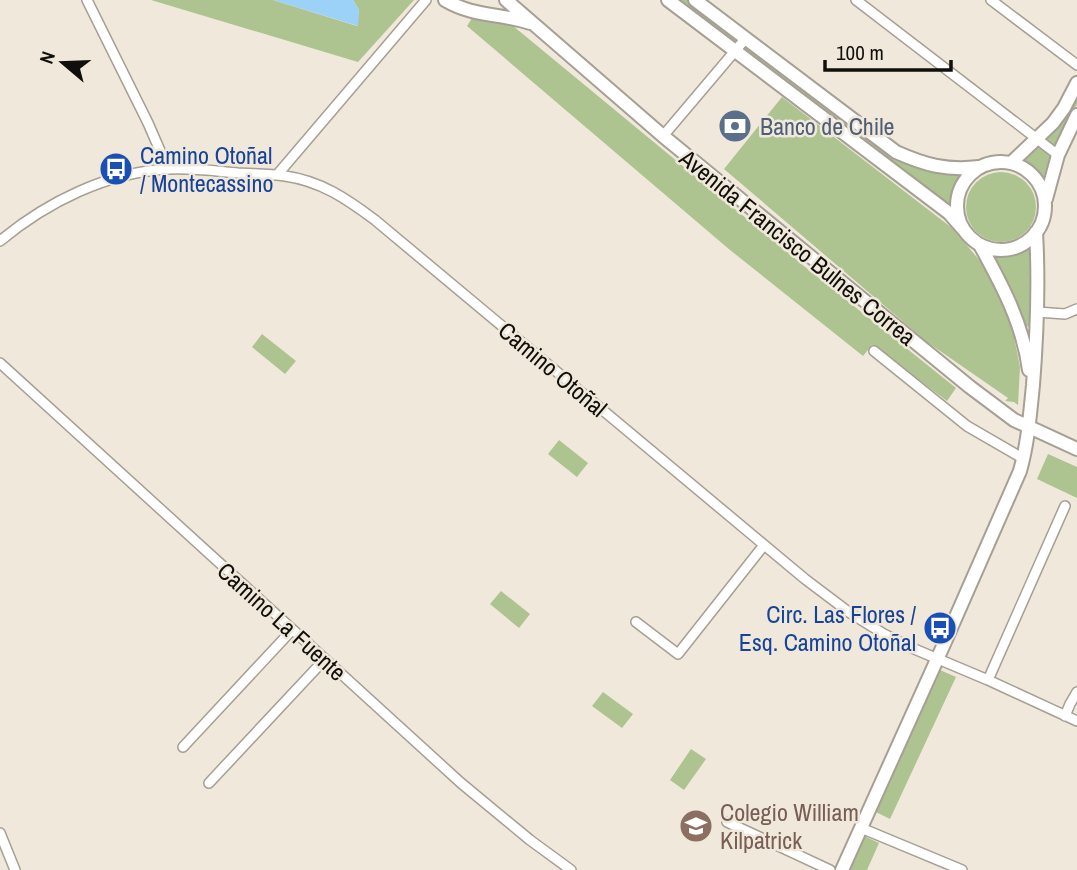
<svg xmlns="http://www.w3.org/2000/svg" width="1077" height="870" font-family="'Archivo Narrow',sans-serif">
<rect width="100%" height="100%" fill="#f0e9db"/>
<path fill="#adc390" d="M151,0h122l84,26 2,-16 -6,-10h61l-56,62z
M678,0h9l61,45 143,111 40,16 33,3c-8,11 -11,19 -12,32l-3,1z
M472,18l35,3 297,245 152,122 -9,13 -75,-56 -9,11 -133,-106 -263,-224z
M1077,89v15l-26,54 -6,20h-5l-10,-11 -11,-4 -1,-4 18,-11 13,-13z
M782,97l170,131 35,41 23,48 10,50 -2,38 -4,-3 -9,-1 3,-3 -81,-56 -203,-173z
M966 207a35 35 0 1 1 70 0a35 35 0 1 1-70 0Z
M1032,245l2,47 -3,35 -7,-1 -33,-71 18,1z
M262,334l34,27 -11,13 -33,-27z
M559,440l29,23 -11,14 -29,-23z
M1048,454l29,13v31l-40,-19z
M501,591l29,23 -11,14 -29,-24z
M940,670l16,7 -66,142 -16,-8z
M603,692l30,22 -11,14 -30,-22z
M691,749l15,10 -22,31 -14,-10z
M862,835l17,8 -12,27h-21z"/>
<path fill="#9dd2f8" d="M273,0h80l6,10 -1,16z"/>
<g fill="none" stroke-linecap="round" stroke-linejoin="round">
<defs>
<path id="street" d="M87,0l61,123 20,46
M856,0l202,155
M991,0l86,65
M663,136l83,-98
M277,175l149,-175
M0,241c47,-39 107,-69 169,-72 23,-1 46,2 69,4 16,1 32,1 47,3 36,5 62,23 90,44l430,359 45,34 34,21 28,14 76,32 89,41
M1037,312l28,2 12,-5
M874,351l93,75 57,33
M0,363l461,420 69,57 41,30
M636,622l42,32 86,-109
M988,680l77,-174
M1065,716l5,-12 7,-12
M183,747l109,-117
M209,783l116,-124
M727,822l103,48
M861,828l101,42
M0,833l15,37"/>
<path id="secondary" d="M445,0c29,17 54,13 85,23
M506,0l157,136 307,251 44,33 63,29
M668,0l281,213 14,16
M695,0l201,152c29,13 51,19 83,15
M957 206a44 44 0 1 1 88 0a44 44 0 1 1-88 0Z
M1011,163l42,-40 11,-15 13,-25
M1046,199l12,-44 19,-40
M980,245c22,40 43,79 49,125
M842,870l102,-226 76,-173c8,-28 10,-57 13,-86 4,-51 6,-102 3,-153"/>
</defs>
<use href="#street" stroke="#a69f93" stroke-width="12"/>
<use href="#secondary" stroke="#a69f93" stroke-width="16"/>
<use href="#street" stroke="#fff" stroke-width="9"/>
<use href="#secondary" stroke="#fff" stroke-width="12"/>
</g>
<defs>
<symbol id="bank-disc" viewBox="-11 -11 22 22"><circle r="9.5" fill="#5c6f8a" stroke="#f0e9db"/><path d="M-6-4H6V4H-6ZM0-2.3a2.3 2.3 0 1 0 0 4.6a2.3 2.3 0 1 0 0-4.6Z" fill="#fff"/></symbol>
<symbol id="bus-disc" viewBox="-11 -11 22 22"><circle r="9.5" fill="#1a4fb4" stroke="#f0e9db"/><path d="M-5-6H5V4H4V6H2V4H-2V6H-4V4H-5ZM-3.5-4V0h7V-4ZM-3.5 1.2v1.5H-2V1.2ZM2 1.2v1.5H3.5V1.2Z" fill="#fff"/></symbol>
<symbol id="school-disc" viewBox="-11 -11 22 22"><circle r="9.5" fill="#8d6e63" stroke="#f0e9db"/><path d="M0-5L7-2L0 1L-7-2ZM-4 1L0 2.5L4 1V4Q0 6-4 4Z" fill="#fff"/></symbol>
</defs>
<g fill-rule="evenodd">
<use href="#bank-disc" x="716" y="107" width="38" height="38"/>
<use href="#bus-disc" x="97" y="150" width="38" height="38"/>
<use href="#bus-disc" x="921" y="609" width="38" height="38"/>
<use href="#school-disc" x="677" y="807" width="38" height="38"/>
</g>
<g text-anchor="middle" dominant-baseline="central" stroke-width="5" stroke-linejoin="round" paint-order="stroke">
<g font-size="24" fill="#4e5e75" stroke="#f0e9db" text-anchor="start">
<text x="760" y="126">Banco de Chile</text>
</g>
<g font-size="24" fill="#164399" stroke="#f0e9db" text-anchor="start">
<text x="140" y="155">Camino Otoñal<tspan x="140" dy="28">/ Montecassino</tspan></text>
<text x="916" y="614" text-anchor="end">Circ. Las Flores /<tspan x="916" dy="28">Esq. Camino Otoñal</tspan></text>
</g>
<g font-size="24" fill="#110f0b" stroke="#f0e9db">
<text transform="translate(798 247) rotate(39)">Avenida Francisco Bulnes Correa</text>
<text transform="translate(553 369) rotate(40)">Camino Otoñal</text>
<text transform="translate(282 621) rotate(42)">Camino La Fuente</text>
</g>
<g font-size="24" fill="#785e54" stroke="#f0e9db" text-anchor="start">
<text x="720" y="812">Colegio William<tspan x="720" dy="28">Kilpatrick</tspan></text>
</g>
</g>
<g transform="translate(63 63) rotate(289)" stroke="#f0e9db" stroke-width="5" paint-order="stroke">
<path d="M0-5L12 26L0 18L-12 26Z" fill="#110f0b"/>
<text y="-10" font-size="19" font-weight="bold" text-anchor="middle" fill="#110f0b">N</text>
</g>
<path d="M825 60v10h126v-10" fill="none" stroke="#110f0b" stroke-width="3.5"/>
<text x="836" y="60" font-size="21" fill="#110f0b" stroke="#f0e9db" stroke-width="5" paint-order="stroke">100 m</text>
</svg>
